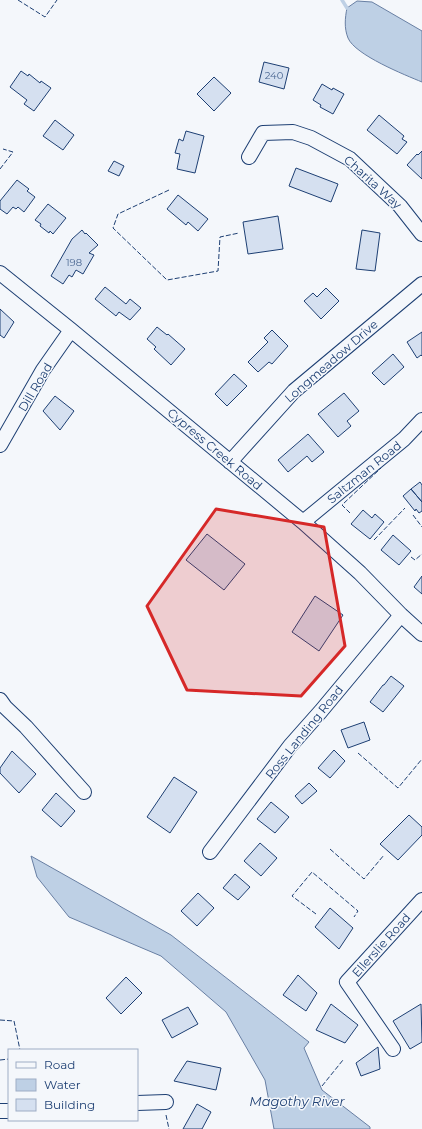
<svg xmlns="http://www.w3.org/2000/svg" width="422" height="1129" font-family="Montserrat,sans-serif">
<rect width="100%" height="100%" fill="#f4f7fb"/>
<path fill="#bed0e5" stroke="#687fa3" d="M357,1l15,1 50,29v51c-17,-7 -67,-27 -74,-44 -4,-10 -3,-20 -1,-30z
M31,856l140,79 138,107 -5,6 18,42 48,37v2h-96l-9,-49 -39,-68 -65,-56 -92,-39 -32,-40z"/>
<g fill="none" stroke-linecap="round" stroke-linejoin="round">
<path stroke="#bed0e5" stroke-width="3.5" d="M342,0l5,8"/>
</g>
<path fill="#d5e0f0" stroke="#1d3f73" d="M264,62l25,6 -5,21 -25,-7z
M21,71l7,5 1,-2 11,9 1,-2 10,7 -17,23 -10,-7 3,-4 -17,-13z
M214,77l17,16 -17,18 -17,-17z
M322,84l10,6 1,-2 11,6 -11,20 -13,-7 1,-2 -8,-5z
M379,115l25,21 -2,3 5,3 -10,12 -30,-24z
M55,120l19,15 -11,15 -20,-14z
M186,131l18,5 -9,37 -18,-4 3,-15 -5,-1 4,-14 4,2z
M422,151v28l-15,-14 10,-11 1,1z
M114,161l10,5 -5,10 -11,-5z
M296,168l42,16 -7,18 -42,-16z
M17,180l12,9 -2,2 8,6 -11,15 -6,-5 -2,2 -3,-2 -6,7 -7,-5v-8z
M178,195l30,24 -10,12 -10,-9 -2,3 -19,-16z
M48,204l18,14 -13,16 -3,-3 -1,2 -9,-7 1,-2 -6,-4z
M278,216l5,33 -35,5 -5,-32z
M82,230l3,4 1,-1 12,12 -9,8 5,2 -11,19 -7,-4 -4,7 -3,-2 -6,9 -12,-8 21,-37z
M362,230l18,3 -5,38 -19,-2z
M105,287l21,17 4,-5 11,9 -11,12 -11,-8 -3,4 -21,-17z
M326,288l13,13 -18,18 -17,-18 9,-8 4,4z
M0,309l14,13 -10,16 -4,-3z
M157,327l10,8 1,-1 17,15 -14,16 -17,-16 2,-2 -9,-8z
M272,330l16,16 -16,18 -3,-2 -11,10 -10,-10 20,-20 -4,-4z
M422,332v24l-1,-1 -4,3 -10,-16z
M393,354l11,13 -20,18 -12,-12z
M234,374l13,12 -20,20 -12,-12z
M344,393l15,18 -12,10 4,5 -13,11 -20,-23z
M55,396l19,15 -14,19 -17,-19z
M308,434l16,18 -12,10 -5,-6 -19,16 -10,-12z
M420,482l2,3v17l-11,-13z
M411,489l11,13v9l-3,2 -3,-4 -1,2 -12,-15z
M363,510l9,8 3,-4 9,8 -14,17 -19,-15z
M207,534l38,30 -21,26 -38,-30z
M393,535l18,16 -12,14 -18,-15z
M422,576v18l-8,-7z
M315,596l28,19 -24,36 -27,-19z
M391,676l13,10 -21,26 -13,-10 13,-17h1z
M364,722l6,18 -22,8 -7,-18z
M334,750l11,11 -15,17 -12,-10z
M12,751l24,23 -17,19 -19,-20v-5z
M174,777l23,15 -27,41 -23,-16z
M309,783l8,8 -15,13 -7,-8z
M56,793l19,18 -14,16 -19,-17z
M271,802l18,15 -14,16 -18,-14z
M409,815l13,12v8l-24,25 -18,-16z
M260,843l17,15 -16,18 -17,-15z
M235,874l15,13 -12,13 -15,-12z
M198,893l16,15 -17,18 -16,-15z
M330,908l23,20 -14,21 -24,-22z
M298,975l19,18 -11,18 -23,-16z
M126,977l16,16 -21,21 -15,-16z
M331,1004l27,21 -13,18 -29,-13z
M421,1004l1,38 -12,7 -17,-28z
M188,1007l10,17 -26,14 -10,-18z
M378,1047l2,22 -19,7 -5,-13z
M187,1061l34,7 -5,22 -42,-9z
M197,1104l14,8 -9,17h-19z"/>
<g fill="none" stroke-linecap="round" stroke-linejoin="round">
<defs>
<path id="minor" d="M249,157l14,-24 30,-1 18,6 39,21 50,47 22,28
M0,273l71,57 232,192 57,51 41,42 21,19
M0,445l43,-75 28,-40
M230,462l64,-71 128,-107
M303,522l101,-83 18,-19
M0,700l5,7 21,20 58,65
M210,852l80,-106 31,-35 80,-96
M393,1049l-46,-67 75,-82
M137,1103l29,-1
M0,1111h9"/>
</defs>
<use href="#minor" stroke="#1d3f73" stroke-width="16"/>
<use href="#minor" stroke="#f4f7fb" stroke-width="14"/>
<path stroke="#1d3f73" stroke-width="1" stroke-dasharray="5 2" stroke-linecap="butt" d="M18,0l27,17 12,-17
M0,169l13,-17 -10,-3
M169,190l-51,24 -5,14 54,52 51,-9 2,-34 19,-4
M350,513l-8,-8 39,-37
M413,515l9,12
M374,540l31,-32
M411,557l4,3 7,-6
M358,753l40,35 24,-29
M330,849l34,30 20,-24
M316,914l-24,-18 20,-24 46,39 -4,6
M0,1020l14,1 6,29
M0,1060l9,-1
M322,1086l21,-26
M166,1115l3,14"/>
</g>
<path fill="#d62828" fill-opacity="0.2" stroke="#d62828" stroke-width="3" stroke-linejoin="round" d="M216,509l108,18 21,119 -44,50 -114,-6 -40,-84z"/>
<g text-anchor="middle" dominant-baseline="central" stroke-width="3" stroke-linejoin="round" paint-order="stroke">
<g font-size="10" fill="#4b6792">
<text x="274" y="75">240</text>
<text x="74" y="262">198</text>
</g>
<g font-size="12" fill="#1d3f73" stroke="#f4f7fb">
<text transform="translate(373 182) rotate(42)">Charita Way</text>
<text transform="translate(331 361) rotate(-41)">Longmeadow Drive</text>
<text transform="translate(35 387) rotate(-59)">Dill Road</text>
<text transform="translate(215 449) rotate(40)">Cypress Creek Road</text>
<text transform="translate(364 472) rotate(-39)">Saltzman Road</text>
<text transform="translate(304 732) rotate(-51)">Ross Landing Road</text>
<text transform="translate(381 945) rotate(-48)">Ellerslie Road</text>
</g>
<g font-size="13" font-style="italic" fill="#1d3f73" stroke="#f4f7fb">
<text x="297" y="1101">Magothy River</text>
</g>
</g>
<rect x="8" y="1049" width="130" height="72" fill="#f4f7fb" stroke="#9eadc5"/>
<rect x="16" y="1062" width="20" height="6" fill="#f4f7fb" stroke="#9eadc5"/>
<text x="44" y="1069" font-size="12" fill="#1d3f73">Road</text>
<rect x="16" y="1079" width="20" height="12" fill="#bed0e5" stroke="#9eadc5"/>
<text x="44" y="1089" font-size="12" fill="#1d3f73">Water</text>
<rect x="16" y="1099" width="20" height="12" fill="#d5e0f0" stroke="#9eadc5"/>
<text x="44" y="1109" font-size="12" fill="#1d3f73">Building</text>
</svg>
